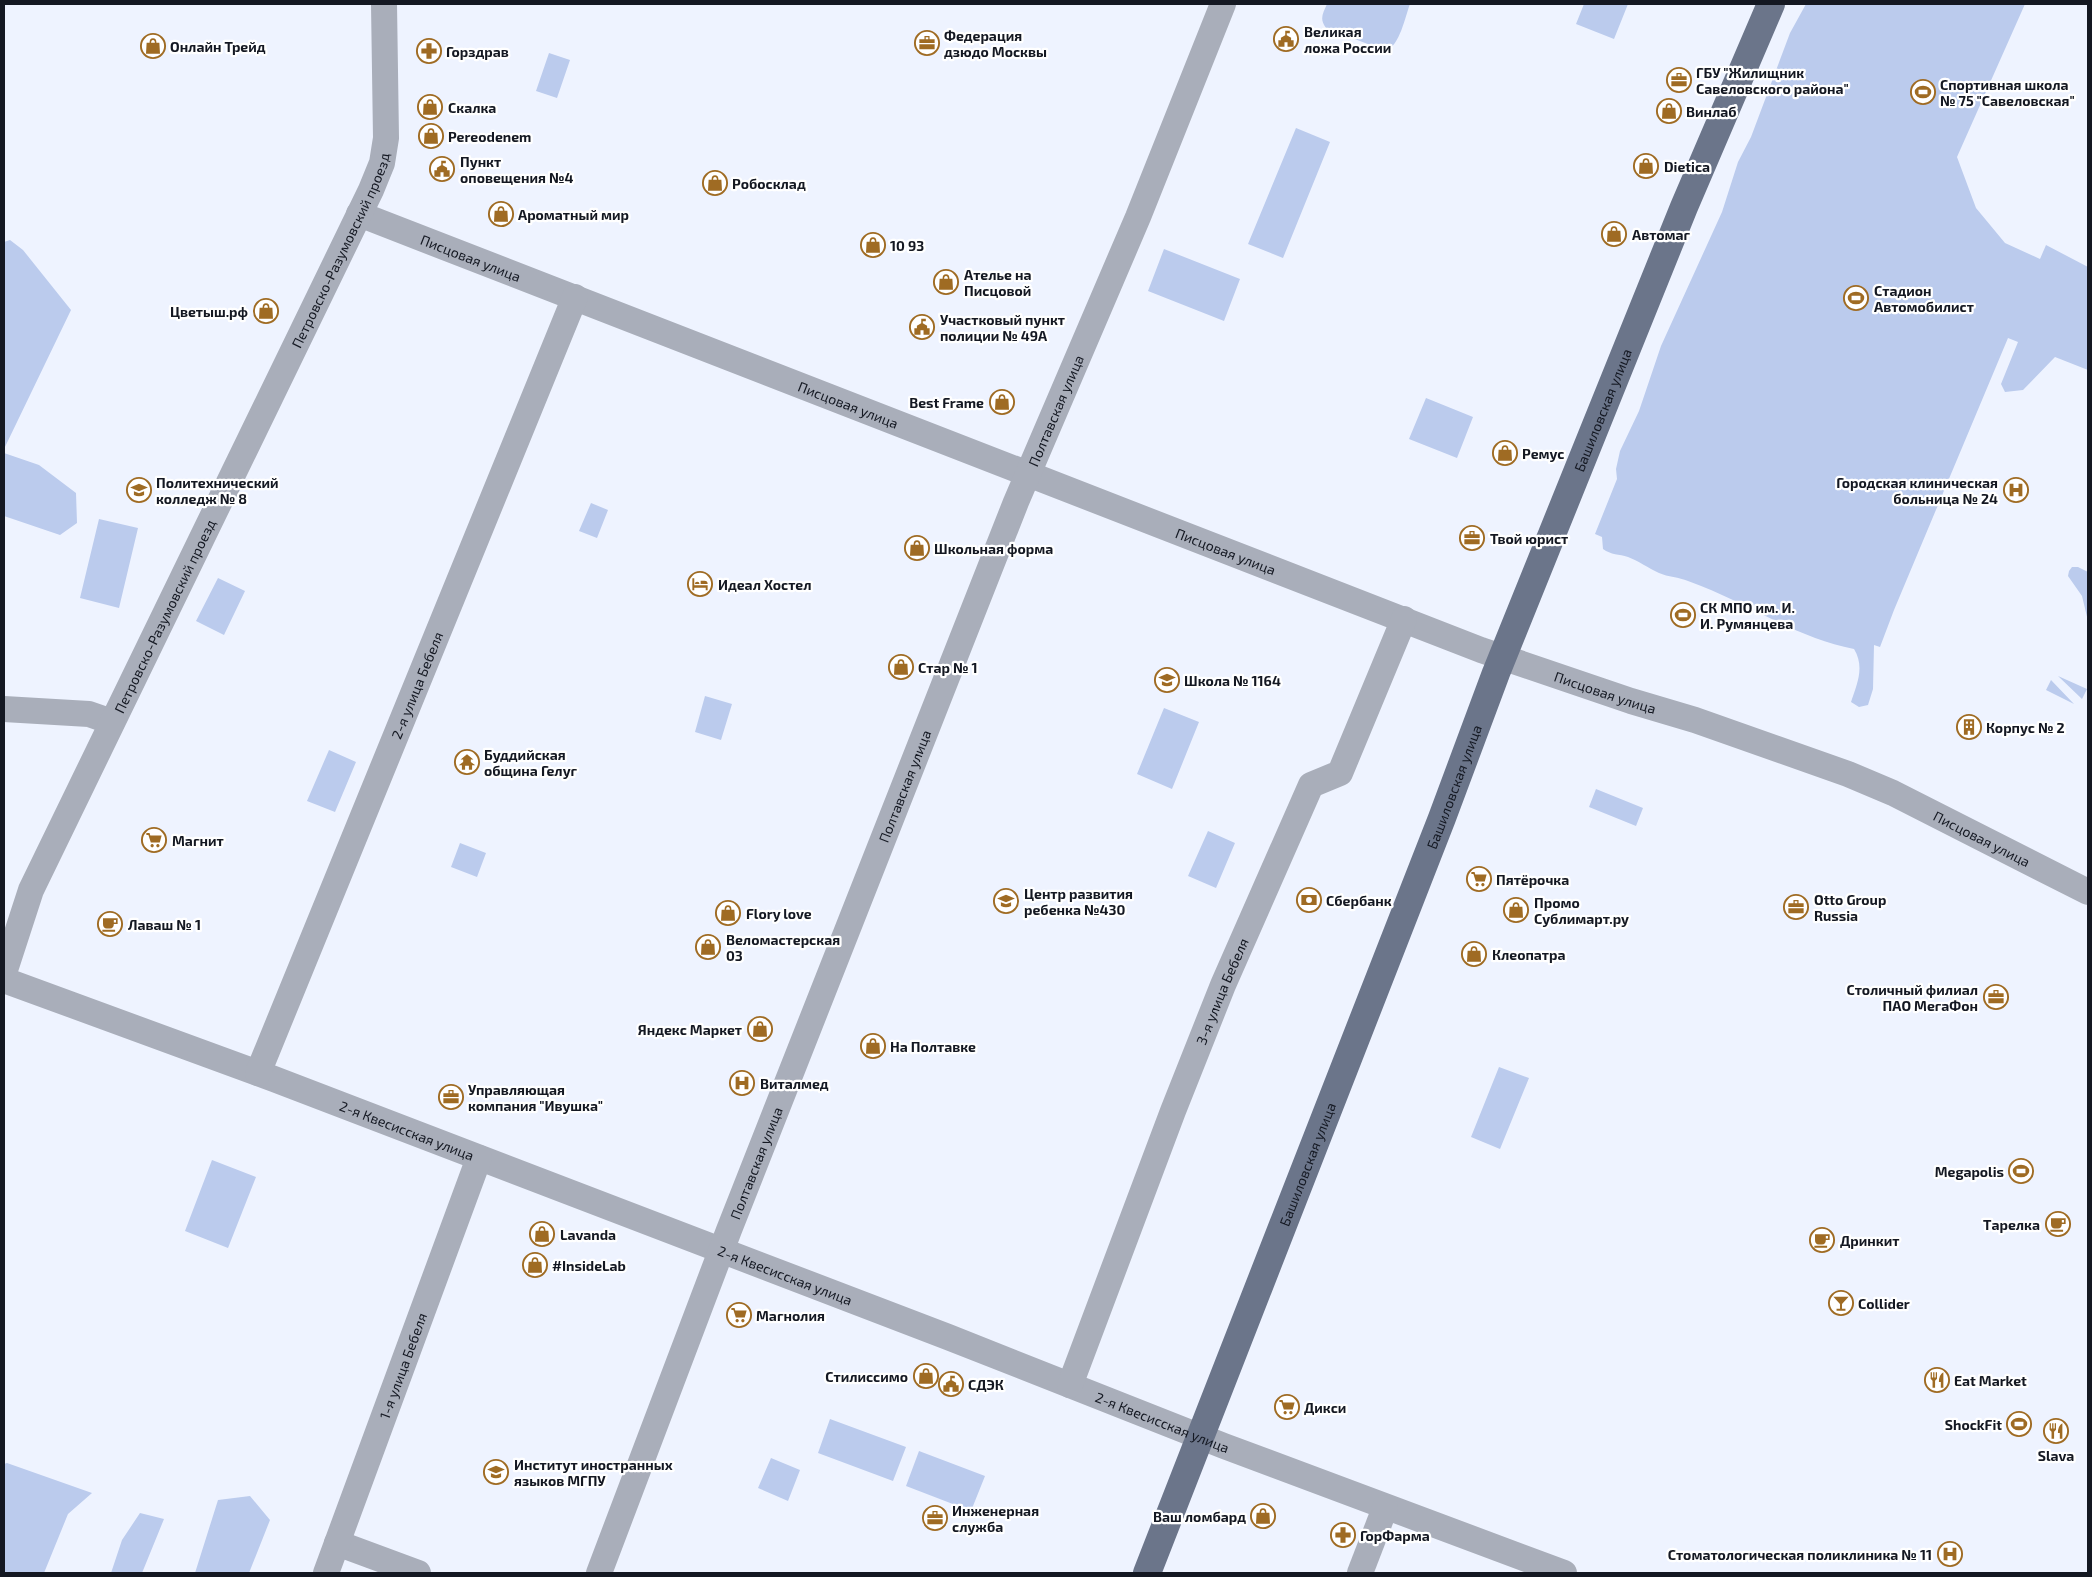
<svg xmlns="http://www.w3.org/2000/svg" width="2092" height="1577" font-family="'Exo 2',sans-serif">
<rect width="100%" height="100%" fill="#eef3ff"/>
<path fill="#bbcbed" d="M1327,4h83c-5,13 -10,41 -24,47l-60,-23c-7,-9 -3,-15 1,-24z
M1584,4h44l-14,35 -38,-15z
M1806,4h219l-68,153 19,51 29,35 35,16 6,-14 42,22v103l-33,-13 -32,33 -18,2 -4,-8 17,-42 -10,-4 -114,272 -14,37 -6,-2 -1,44 -5,16 -9,2 -8,-5c6,-18 14,-35 3,-53 -59,-11 -109,-48 -166,-68 -9,-4 -20,-4 -29,-8 -11,-5 -20,-12 -31,-16 -9,-3 -17,-2 -25,-8l-1,-12 -7,-3 22,-55 -1,-10 4,-18 19,-40 22,-65 61,-134 16,-50 13,-25 39,-104z
M549,53l21,7 -13,38 -21,-7z
M1296,128l34,14 -47,116 -35,-14z
M10,240l13,10 48,60 -67,139v-207z
M1164,249l76,30 -16,42 -76,-30z
M1426,398l47,19 -16,41 -48,-19z
M4,453l35,12 37,28 1,30 -17,12 -56,-19z
M591,503l17,7 -11,28 -18,-7z
M99,519l39,9 -19,80 -39,-10z
M2072,567h6l10,5v49l-6,-25 -14,-20 1,-5z
M218,578l27,13 -21,44 -28,-14z
M2058,676l29,13 -5,10z
M2051,680l23,24 -28,-14z
M705,696l27,8 -11,36 -26,-8z
M1164,708l35,14 -27,67 -35,-15z
M329,750l27,12 -21,50 -28,-11z
M1596,789l47,19 -7,18 -47,-19z
M1208,831l27,12 -19,45 -28,-12z
M460,843l26,10 -9,24 -26,-10z
M1499,1067l30,11 -29,71 -29,-12z
M212,1160l44,17 -28,71 -43,-17z
M830,1419l76,28 -13,34 -75,-28z
M919,1451l66,25 -14,35 -65,-25z
M771,1458l29,12 -12,31 -30,-13z
M7,1463l85,30 -24,21 -24,59h-40v-109z
M250,1496l20,24 -21,53h-54l23,-73z
M140,1513l24,6 -22,54h-31l11,-33z"/>
<g fill="none" stroke-linecap="round" stroke-linejoin="round">
<g stroke="#a9aeba" stroke-width="26">
<path id="s1" d="M359,214l1122,436 150,51 64,19 153,54 45,19 195,99"/>
<path d="M4,709l85,5 23,8"/>
<path id="s2" d="M4,973l27,-83 340,-700 11,-27 4,-25 -2,-134"/>
<path id="s3" d="M4,980l270,99 674,258 276,109 340,127"/>
<path id="s4" d="M258,1073l317,-776"/>
<path id="s5" d="M1070,1385l103,-274 50,-126 88,-200 29,-12 64,-154"/>
<path d="M337,1543l81,30"/>
<path id="s6" d="M326,1573l153,-415"/>
<path id="s7" d="M599,1573l130,-343 287,-728 122,-285 85,-213"/>
<path d="M1360,1573l25,-65"/>
</g>
<path stroke="#6b758a" stroke-width="28" id="s8" d="M1147,1573l295,-755 54,-145 188,-466 87,-203"/>
</g>
<defs>
<symbol id="civic-ring" viewBox="-11 -11 22 22"><circle r="9.5" fill="#fff" stroke="#9f6b23" stroke-width="1.5"/><path d="M-.6-6.5H3V-4.5H.6V-3L4-1V1h2V6H-6V1h2V-1L-.6-3ZM-1.2 2.5V6h2.4V2.5Z" fill="#9f6b23"/></symbol>
<symbol id="office-ring" viewBox="-11 -11 22 22"><circle r="9.5" fill="#fff" stroke="#9f6b23" stroke-width="1.5"/><path d="M-6-3h4V-5.5h4V-3h4V5H-6ZM-1-4.5V-3h2v-1.5ZM-6 0V1H6V0Z" fill="#9f6b23"/></symbol>
<symbol id="shop-ring" viewBox="-11 -11 22 22"><circle r="9.5" fill="#fff" stroke="#9f6b23" stroke-width="1.5"/><path d="M-5-2.5h2.3a2.7 3.5 0 0 1 5.4 0H5L5.5 6h-11ZM-1.5-2.5h3a1.5 2.3 0 0 0-3 0Z" fill="#9f6b23"/></symbol>
<symbol id="pharmacy-ring" viewBox="-11 -11 22 22"><circle r="9.5" fill="#fff" stroke="#9f6b23" stroke-width="1.5"/><path d="M-2-6h4v4h4v4h-4v4h-4v-4h-4v-4h4Z" fill="#9f6b23"/></symbol>
<symbol id="stadium-ring" viewBox="-11 -11 22 22"><circle r="9.5" fill="#fff" stroke="#9f6b23" stroke-width="1.5"/><path d="M0-5a6.5 5 0 1 0 0 10a6.5 5 0 1 0 0-10ZM-3.5-1.8h7v3.6h-7Z" fill="#9f6b23"/></symbol>
<symbol id="university-ring" viewBox="-11 -11 22 22"><circle r="9.5" fill="#fff" stroke="#9f6b23" stroke-width="1.5"/><path d="M0-5L7-2L0 1L-7-2ZM-4 1L0 2.5L4 1V4Q0 6-4 4Z" fill="#9f6b23"/></symbol>
<symbol id="hospital-ring" viewBox="-11 -11 22 22"><circle r="9.5" fill="#fff" stroke="#9f6b23" stroke-width="1.5"/><path d="M-5-5h3v3.5h4V-5h3V5h-3V1.5h-4V5h-3Z" fill="#9f6b23"/></symbol>
<symbol id="hotel-ring" viewBox="-11 -11 22 22"><circle r="9.5" fill="#fff" stroke="#9f6b23" stroke-width="1.5"/><path d="M-6-4.5h1.5V1H6V5H4.5V3h-9V5H-6ZM-4 0a1.8 1.8 0 1 1 3.6 0ZM.5 0V-2.5h3Q6-2.5 6 0Z" fill="#9f6b23"/></symbol>
<symbol id="school-ring" viewBox="-11 -11 22 22"><circle r="9.5" fill="#fff" stroke="#9f6b23" stroke-width="1.5"/><path d="M0-5L7-2L0 1L-7-2ZM-4 1L0 2.5L4 1V4Q0 6-4 4Z" fill="#9f6b23"/></symbol>
<symbol id="building-ring" viewBox="-11 -11 22 22"><circle r="9.5" fill="#fff" stroke="#9f6b23" stroke-width="1.5"/><path d="M-4-6H4V6H1V3H-1V6H-4ZM-2.5-4.3h1.7v1.8h-1.7ZM.8-4.3h1.7v1.8H.8ZM-2.5-1h1.7V.8h-1.7ZM.8-1h1.7V.8H.8Z" fill="#9f6b23"/></symbol>
<symbol id="temple-ring" viewBox="-11 -11 22 22"><circle r="9.5" fill="#fff" stroke="#9f6b23" stroke-width="1.5"/><path d="M0-6L5-2H3V0L6.5 2.5H4V6H1.5V3h-3V6H-4V2.5H-6.5L-3 0V-2H-5Z" fill="#9f6b23"/></symbol>
<symbol id="supermarket-ring" viewBox="-11 -11 22 22"><circle r="9.5" fill="#fff" stroke="#9f6b23" stroke-width="1.5"/><path d="M-6-5.5h2.5l.6 2H6L4.5 2H-2.5L-4.4-4H-6ZM-1.5 3.2a1.3 1.3 0 1 0 .1 0ZM3 3.2a1.3 1.3 0 1 0 .1 0Z" fill="#9f6b23"/></symbol>
<symbol id="bank-ring" viewBox="-11 -11 22 22"><circle r="9.5" fill="#fff" stroke="#9f6b23" stroke-width="1.5"/><path d="M-6-4H6V4H-6ZM0-2.3a2.3 2.3 0 1 0 0 4.6a2.3 2.3 0 1 0 0-4.6Z" fill="#9f6b23"/></symbol>
<symbol id="cafe-ring" viewBox="-11 -11 22 22"><circle r="9.5" fill="#fff" stroke="#9f6b23" stroke-width="1.5"/><path d="M-5.5-4.5H6V0H3Q3 3.5 0 3.5H-2.5Q-5.5 3.5-5.5 0ZM3-3.2v2h1.7v-2ZM-6 4.5H4V6H-6Z" fill="#9f6b23"/></symbol>
<symbol id="bar-ring" viewBox="-11 -11 22 22"><circle r="9.5" fill="#fff" stroke="#9f6b23" stroke-width="1.5"/><path d="M-6-5H6L.8 .8V4.5H3.5V6h-7V4.5H-.8V.8Z" fill="#9f6b23"/></symbol>
<symbol id="restaurant-ring" viewBox="-11 -11 22 22"><circle r="9.5" fill="#fff" stroke="#9f6b23" stroke-width="1.5"/><path d="M-5-6h1v4h1v-4h1v4h1v-4h1v5L-1.5 .5V6h-2V.5L-5-1ZM5-6V6H3V1.5H1.5Q1.5-4 5-6Z" fill="#9f6b23"/></symbol>
</defs>
<g fill-rule="evenodd">
<use href="#civic-ring" x="1272" y="25" width="28" height="28"/>
<use href="#office-ring" x="913" y="29" width="28" height="28"/>
<use href="#shop-ring" x="139" y="32" width="28" height="28"/>
<use href="#pharmacy-ring" x="415" y="37" width="28" height="28"/>
<use href="#office-ring" x="1665" y="66" width="28" height="28"/>
<use href="#stadium-ring" x="1909" y="78" width="28" height="28"/>
<use href="#shop-ring" x="416" y="93" width="28" height="28"/>
<use href="#shop-ring" x="1655" y="97" width="28" height="28"/>
<use href="#shop-ring" x="417" y="122" width="28" height="28"/>
<use href="#shop-ring" x="1632" y="152" width="28" height="28"/>
<use href="#civic-ring" x="428" y="155" width="28" height="28"/>
<use href="#shop-ring" x="701" y="169" width="28" height="28"/>
<use href="#shop-ring" x="487" y="200" width="28" height="28"/>
<use href="#shop-ring" x="1600" y="220" width="28" height="28"/>
<use href="#shop-ring" x="859" y="231" width="28" height="28"/>
<use href="#shop-ring" x="932" y="268" width="28" height="28"/>
<use href="#stadium-ring" x="1842" y="284" width="28" height="28"/>
<use href="#shop-ring" x="252" y="297" width="28" height="28"/>
<use href="#civic-ring" x="908" y="313" width="28" height="28"/>
<use href="#shop-ring" x="988" y="388" width="28" height="28"/>
<use href="#shop-ring" x="1491" y="439" width="28" height="28"/>
<use href="#university-ring" x="125" y="476" width="28" height="28"/>
<use href="#hospital-ring" x="2002" y="476" width="28" height="28"/>
<use href="#office-ring" x="1458" y="524" width="28" height="28"/>
<use href="#shop-ring" x="903" y="534" width="28" height="28"/>
<use href="#hotel-ring" x="686" y="570" width="28" height="28"/>
<use href="#stadium-ring" x="1669" y="601" width="28" height="28"/>
<use href="#shop-ring" x="887" y="653" width="28" height="28"/>
<use href="#school-ring" x="1153" y="666" width="28" height="28"/>
<use href="#building-ring" x="1955" y="713" width="28" height="28"/>
<use href="#temple-ring" x="453" y="748" width="28" height="28"/>
<use href="#supermarket-ring" x="140" y="826" width="28" height="28"/>
<use href="#supermarket-ring" x="1465" y="865" width="28" height="28"/>
<use href="#bank-ring" x="1295" y="886" width="28" height="28"/>
<use href="#school-ring" x="992" y="887" width="28" height="28"/>
<use href="#office-ring" x="1782" y="893" width="28" height="28"/>
<use href="#shop-ring" x="1502" y="896" width="28" height="28"/>
<use href="#shop-ring" x="714" y="899" width="28" height="28"/>
<use href="#cafe-ring" x="96" y="910" width="28" height="28"/>
<use href="#shop-ring" x="694" y="933" width="28" height="28"/>
<use href="#shop-ring" x="1460" y="940" width="28" height="28"/>
<use href="#office-ring" x="1982" y="983" width="28" height="28"/>
<use href="#shop-ring" x="746" y="1015" width="28" height="28"/>
<use href="#shop-ring" x="859" y="1032" width="28" height="28"/>
<use href="#hospital-ring" x="728" y="1069" width="28" height="28"/>
<use href="#office-ring" x="437" y="1083" width="28" height="28"/>
<use href="#stadium-ring" x="2007" y="1157" width="28" height="28"/>
<use href="#cafe-ring" x="2044" y="1210" width="28" height="28"/>
<use href="#shop-ring" x="528" y="1220" width="28" height="28"/>
<use href="#cafe-ring" x="1808" y="1226" width="28" height="28"/>
<use href="#shop-ring" x="521" y="1251" width="28" height="28"/>
<use href="#bar-ring" x="1827" y="1289" width="28" height="28"/>
<use href="#supermarket-ring" x="725" y="1301" width="28" height="28"/>
<use href="#shop-ring" x="912" y="1362" width="28" height="28"/>
<use href="#restaurant-ring" x="1923" y="1366" width="28" height="28"/>
<use href="#civic-ring" x="937" y="1370" width="28" height="28"/>
<use href="#supermarket-ring" x="1273" y="1393" width="28" height="28"/>
<use href="#stadium-ring" x="2005" y="1410" width="28" height="28"/>
<use href="#restaurant-ring" x="2042" y="1417" width="28" height="28"/>
<use href="#university-ring" x="482" y="1458" width="28" height="28"/>
<use href="#shop-ring" x="1249" y="1502" width="28" height="28"/>
<use href="#office-ring" x="921" y="1504" width="28" height="28"/>
<use href="#pharmacy-ring" x="1329" y="1521" width="28" height="28"/>
<use href="#hospital-ring" x="1936" y="1540" width="28" height="28"/>
</g>
<g text-anchor="middle" dominant-baseline="central" stroke-width="4.5" stroke-linejoin="round" paint-order="stroke">
<g font-size="14" font-weight="bold" fill="#141822" stroke="#fff" text-anchor="start">
<text x="1304" y="31">Великая<tspan x="1304" dy="16">ложа России</tspan></text>
<text x="944" y="35">Федерация<tspan x="944" dy="16">дзюдо Москвы</tspan></text>
<text x="170" y="46">Онлайн Трейд</text>
<text x="446" y="51">Горздрав</text>
<text x="1696" y="72">ГБУ "Жилищник<tspan x="1696" dy="16">Савеловского района"</tspan></text>
<text x="1940" y="84">Спортивная школа<tspan x="1940" dy="16">№ 75 "Савеловская"</tspan></text>
<text x="448" y="107">Скалка</text>
<text x="1686" y="111">Винлаб</text>
<text x="448" y="136">Pereodenem</text>
<text x="460" y="161">Пункт<tspan x="460" dy="16">оповещения №4</tspan></text>
<text x="1664" y="166">Dietica</text>
<text x="732" y="183">Робосклад</text>
<text x="518" y="214">Ароматный мир</text>
<text x="1632" y="234">Автомаг</text>
<text x="890" y="245">10 93</text>
<text x="964" y="274">Ателье на<tspan x="964" dy="16">Писцовой</tspan></text>
<text x="1874" y="290">Стадион<tspan x="1874" dy="16">Автомобилист</tspan></text>
<text x="248" y="311" text-anchor="end">Цветыш.рф</text>
<text x="940" y="319">Участковый пункт<tspan x="940" dy="16">полиции № 49А</tspan></text>
<text x="984" y="402" text-anchor="end">Best Frame</text>
<text x="1522" y="453">Ремус</text>
<text x="156" y="482">Политехнический<tspan x="156" dy="16">колледж № 8</tspan></text>
<text x="1998" y="482" text-anchor="end">Городская клиническая<tspan x="1998" dy="16">больница № 24</tspan></text>
<text x="1490" y="538">Твой юрист</text>
<text x="934" y="548">Школьная форма</text>
<text x="718" y="584">Идеал Хостел</text>
<text x="1700" y="607">СК МПО им. И.<tspan x="1700" dy="16">И. Румянцева</tspan></text>
<text x="918" y="667">Стар № 1</text>
<text x="1184" y="680">Школа № 1164</text>
<text x="1986" y="727">Корпус № 2</text>
<text x="484" y="754">Буддийская<tspan x="484" dy="16">община Гелуг</tspan></text>
<text x="172" y="840">Магнит</text>
<text x="1496" y="879">Пятёрочка</text>
<text x="1024" y="893">Центр развития<tspan x="1024" dy="16">ребенка №430</tspan></text>
<text x="1814" y="899">Otto Group<tspan x="1814" dy="16">Russia</tspan></text>
<text x="1326" y="900">Сбербанк</text>
<text x="1534" y="902">Промо<tspan x="1534" dy="16">Сублимарт.ру</tspan></text>
<text x="746" y="913">Flory love</text>
<text x="128" y="924">Лаваш № 1</text>
<text x="726" y="939">Веломастерская<tspan x="726" dy="16">03</tspan></text>
<text x="1492" y="954">Клеопатра</text>
<text x="1978" y="989" text-anchor="end">Столичный филиал<tspan x="1978" dy="16">ПАО МегаФон</tspan></text>
<text x="742" y="1029" text-anchor="end">Яндекс Маркет</text>
<text x="890" y="1046">На Полтавке</text>
<text x="760" y="1083">Виталмед</text>
<text x="468" y="1089">Управляющая<tspan x="468" dy="16">компания "Ивушка"</tspan></text>
<text x="2004" y="1171" text-anchor="end">Megapolis</text>
<text x="2040" y="1224" text-anchor="end">Тарелка</text>
<text x="560" y="1234">Lavanda</text>
<text x="1840" y="1240">Дринкит</text>
<text x="552" y="1265">#InsideLab</text>
<text x="1858" y="1303">Collider</text>
<text x="756" y="1315">Магнолия</text>
<text x="908" y="1376" text-anchor="end">Стилиссимо</text>
<text x="1954" y="1380">Eat Market</text>
<text x="968" y="1384">СДЭК</text>
<text x="1304" y="1407">Дикси</text>
<text x="2002" y="1424" text-anchor="end">ShockFit</text>
<text x="2056" y="1455" text-anchor="middle">Slava</text>
<text x="514" y="1464">Институт иностранных<tspan x="514" dy="16">языков МГПУ</tspan></text>
<text x="952" y="1510">Инженерная<tspan x="952" dy="16">служба</tspan></text>
<text x="1246" y="1516" text-anchor="end">Ваш ломбард</text>
<text x="1360" y="1535">ГорФарма</text>
<text x="1932" y="1554" text-anchor="end">Стоматологическая поликлиника № 11</text>
</g>
<g font-size="14" fill="#141822" stroke="#fff">
<text stroke="none"><textPath href="#s2" startOffset="798">Петровско-Разумовский проезд</textPath></text>
<text stroke="none"><textPath href="#s1" startOffset="120">Писцовая улица</textPath></text>
<text stroke="none"><textPath href="#s1" startOffset="525">Писцовая улица</textPath></text>
<text stroke="none"><textPath href="#s8" startOffset="1249">Башиловская улица</textPath></text>
<text stroke="none"><textPath href="#s7" startOffset="1249">Полтавская улица</textPath></text>
<text stroke="none"><textPath href="#s1" startOffset="930">Писцовая улица</textPath></text>
<text stroke="none"><textPath href="#s2" startOffset="392">Петровско-Разумовский проезд</textPath></text>
<text stroke="none"><textPath href="#s4" startOffset="419">2-я улица Бебеля</textPath></text>
<text stroke="none"><textPath href="#s1" startOffset="1335">Писцовая улица</textPath></text>
<text stroke="none"><textPath href="#s7" startOffset="844">Полтавская улица</textPath></text>
<text stroke="none"><textPath href="#s8" startOffset="844">Башиловская улица</textPath></text>
<text stroke="none"><textPath href="#s1" startOffset="1740">Писцовая улица</textPath></text>
<text stroke="none"><textPath href="#s5" startOffset="422">3-я улица Бебеля</textPath></text>
<text stroke="none"><textPath href="#s3" startOffset="430">2-я Квесисская улица</textPath></text>
<text stroke="none"><textPath href="#s7" startOffset="439">Полтавская улица</textPath></text>
<text stroke="none"><textPath href="#s8" startOffset="439">Башиловская улица</textPath></text>
<text stroke="none"><textPath href="#s3" startOffset="835">2-я Квесисская улица</textPath></text>
<text stroke="none"><textPath href="#s6" startOffset="221">1-я улица Бебеля</textPath></text>
<text stroke="none"><textPath href="#s3" startOffset="1240">2-я Квесисская улица</textPath></text>
</g>
</g>
<rect width="2092" height="1577" fill="none" stroke="#141822" stroke-width="10"/>
</svg>
